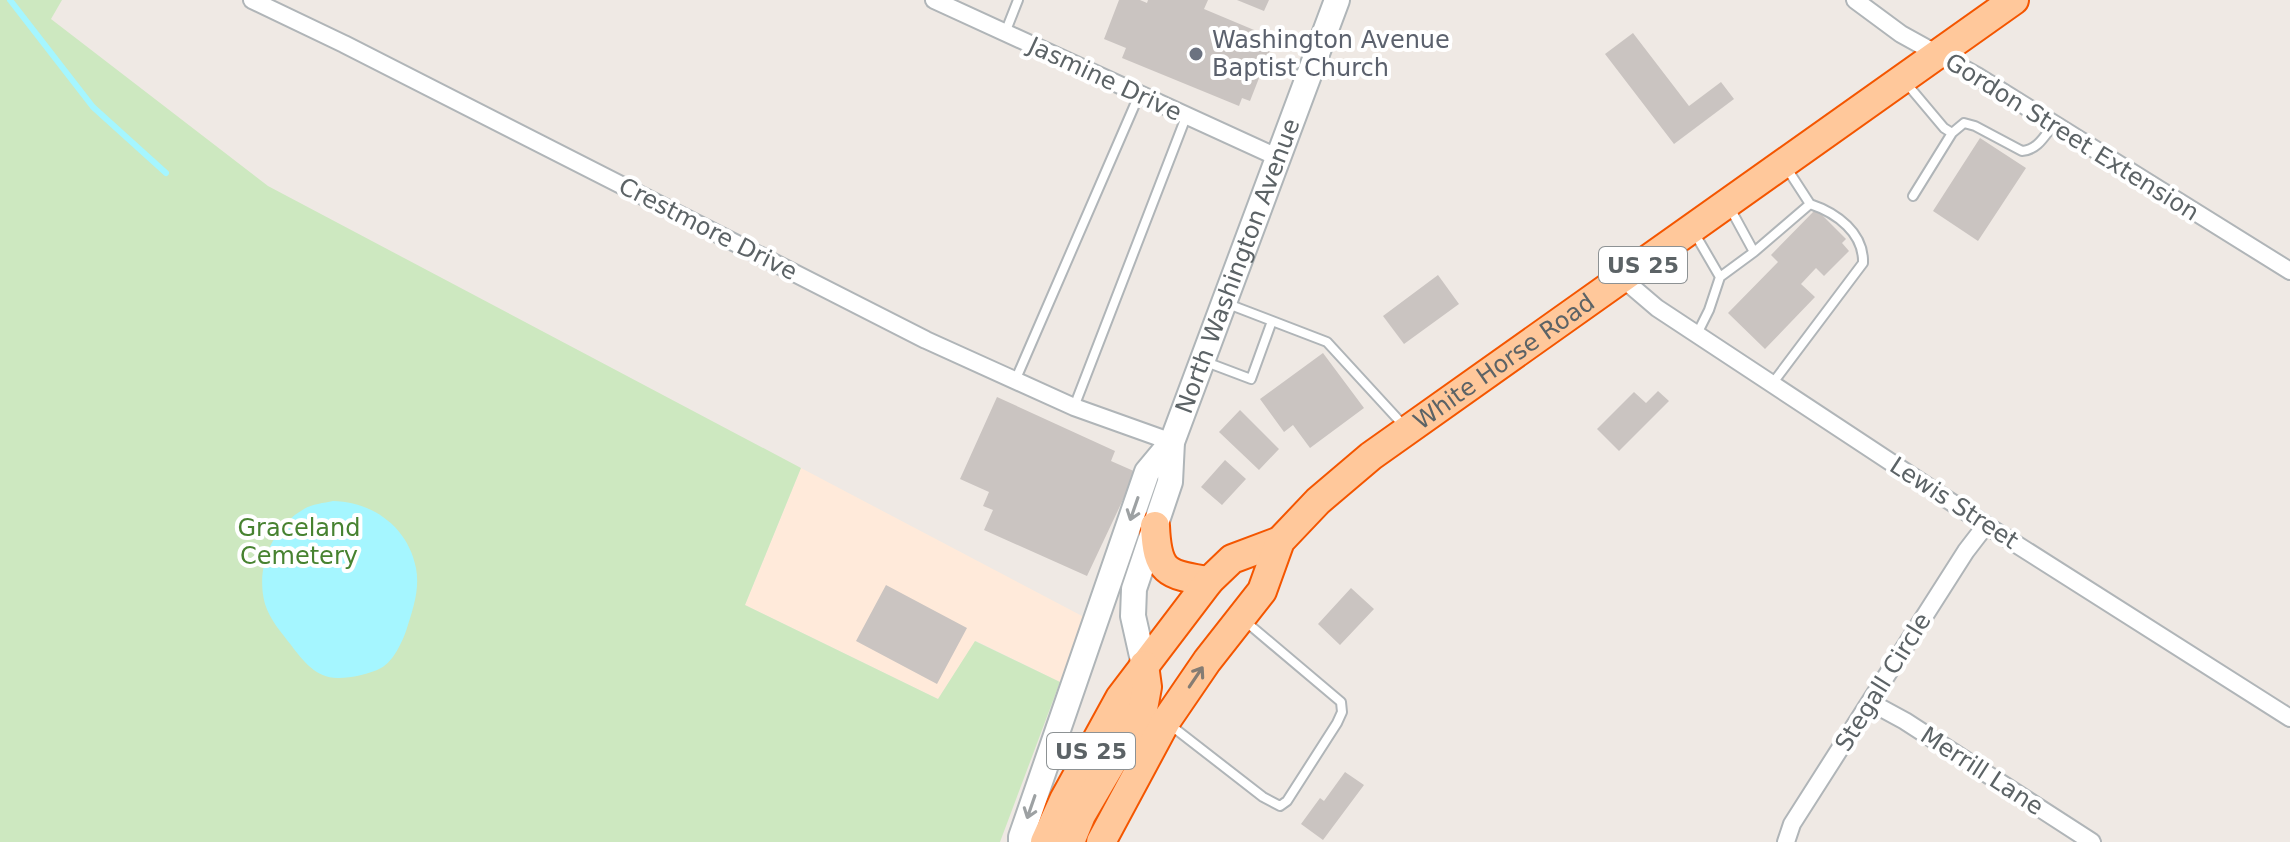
<svg xmlns="http://www.w3.org/2000/svg" width="2290" height="842" font-family="'DejaVu Sans',sans-serif">
<rect width="100%" height="100%" fill="#efe9e4"/>
<path fill="#ffeada" d="M801,468l283,149 -24,65 -84,-41 -38,58 -193,-94z"/>
<path fill="#cde8c0" d="M0,0h62l-11,19 217,167 533,282 -56,137 193,94 37,-58 85,41 -60,160h-1000z"/>
<path fill="#a5f6ff" d="M333,501c40,1 75,26 83,67 4,21 -3,41 -9,60 -4,13 -14,34 -26,40 -11,6 -30,10 -42,10 -22,1 -36,-17 -48,-33 -10,-13 -21,-25 -26,-41 -10,-36 7,-77 39,-95 8,-5 20,-6 29,-8z"/>
<g fill="none" stroke-linecap="round" stroke-linejoin="round">
<path stroke="#a5f6ff" stroke-width="6" d="M10,0l83,107 73,66"/>
</g>
<path fill="#cac4c1" d="M1119,0h21l7,3 1,-3h60l-4,9 62,26 -4,12 8,3 -20,51 -8,-3 -3,8 -117,-48 4,-10 -22,-9z
M1237,0h32l-5,11z
M1633,33l56,73 32,-24 13,17 -60,45 -69,-90z
M1980,138l46,30 -48,73 -45,-30z
M1816,209l30,30 -4,4 7,8 -25,25 -8,-8 -15,16 14,13 -50,52 -37,-36 50,-51 -7,-7z
M1438,275l21,29 -55,40 -21,-28z
M1323,353l41,55 -54,40 -17,-23 -9,7 -24,-33z
M1658,391l11,10 -50,50 -22,-22 37,-37 12,11z
M997,397l118,54 -4,10 25,11 -49,104 -103,-46 9,-20 -10,-4 6,-14 -29,-13z
M1240,410l39,39 -20,21 -40,-38z
M1225,460l21,19 -24,26 -21,-18z
M886,585l81,43 -30,56 -81,-43z
M1351,588l23,21 -34,36 -22,-21z
M1345,772l19,13 -41,55 -22,-16 19,-26 4,3z"/>
<g fill="none" stroke-linecap="round" stroke-linejoin="round">
<defs>
<path id="service" d="M1005,33l13,-33
M1907,84l37,44 8,5 12,-10 11,3 47,25c16,-1 23,-16 32,-27
M1913,196l39,-63
M1695,234l25,43 -11,33 -12,24
M1754,252l56,-48 -24,-37
M1720,277l34,-25 -24,-44
M1228,304l99,38 79,86
M1206,362l45,17 21,-58
M1015,381l124,-286
M1772,384l91,-121c1,-30 -26,-50 -53,-59
M1074,407l112,-290
M1169,724l94,73 17,9 7,-5 50,-78 5,-11 -1,-10 -96,-81"/>
<path id="minor" d="M252,0l92,44 582,296 148,67 98,35
M934,0l343,157
M1855,0l46,34 76,42 313,195
M1623,279l34,29 329,217 304,193
M1870,702l35,19 187,121
M1786,842l6,-18 174,-273 20,-26"/>
<g id="secondary">
<path id="s1" d="M1144,665l-11,-49 1,-27 36,-107 2,-40 165,-442"/>
<path d="M1021,842v-5l126,-365 25,-30"/>
</g>
<g id="trunk">
<path d="M1155,526c2,46 11,49 54,55"/>
<path d="M1045,842l19,-42 56,-102 89,-117 23,-22 48,-18"/>
<path d="M1070,842l11,-27 62,-106 4,-22 -3,-22"/>
<path id="s2" d="M1101,842l65,-121 41,-60 55,-70 18,-50 38,-40 53,-45 643,-456"/>
</g>
</defs>
<use href="#service" stroke="#b0b5b8" stroke-width="12"/>
<use href="#minor" stroke="#b0b5b8" stroke-width="20"/>
<use href="#secondary" stroke="#afb5b8" stroke-width="28"/>
<use href="#trunk" stroke="#f45600" stroke-width="32"/>
<use href="#service" stroke="#fff" stroke-width="8"/>
<use href="#minor" stroke="#fff" stroke-width="16"/>
<use href="#secondary" stroke="#fff" stroke-width="24"/>
<use href="#trunk" stroke="#ffc89b" stroke-width="28"/>
</g>
<defs><path id="oneway-shaft" d="M-6 0H5M1.5-3L5.5 0L1.5 3" fill="none" stroke-width="1.6" stroke-linecap="round" stroke-linejoin="round" transform="scale(2)"/></defs>
<g stroke="#9da1a3">
<use href="#oneway-shaft" transform="translate(1134 509) rotate(109)"/>
<use href="#oneway-shaft" transform="translate(1031 807) rotate(109)"/>
</g>
<use stroke="#857c73" href="#oneway-shaft" transform="translate(1196 677) rotate(-56)"/>
<circle fill="#6b7280" stroke="#fff" stroke-width="3" cx="1196" cy="54" r="8"/>
<g text-anchor="middle" dominant-baseline="central" stroke-width="8" stroke-linejoin="round" paint-order="stroke">
<g fill="#fff" stroke="#8d9294" stroke-width="2">
<rect x="1599" y="247" width="88" height="36" rx="6"/>
<rect x="1047" y="733" width="88" height="36" rx="6"/>
</g>
<g font-size="22" font-weight="bold" fill="#5c6366">
<text x="1643" y="265">US 25</text>
<text x="1091" y="751">US 25</text>
</g>
<g font-size="24" fill="#5b616d" stroke="#fff" text-anchor="start">
<text x="1212" y="40">Washington Avenue<tspan x="1212" dy="28">Baptist Church</tspan></text>
</g>
<g font-size="24" fill="#5c6366" stroke="#fff">
<text transform="translate(1105 79) rotate(25)">Jasmine Drive</text>
<text transform="translate(2072 137) rotate(32)">Gordon Street Extension</text>
<text transform="translate(708 229) rotate(27)">Crestmore Drive</text>
<text stroke="none"><textPath href="#s1" startOffset="418">North Washington Avenue</textPath></text>
<text stroke="none"><textPath href="#s2" startOffset="640">White Horse Road</textPath></text>
<text transform="translate(1954 503) rotate(33)">Lewis Street</text>
<text transform="translate(1883 682) rotate(-58)">Stegall Circle</text>
<text transform="translate(1982 771) rotate(33)">Merrill Lane</text>
</g>
<g font-size="24" fill="#478230" stroke="#fff">
<text x="299" y="528">Graceland<tspan x="299" dy="28">Cemetery</tspan></text>
</g>
</g>
</svg>
